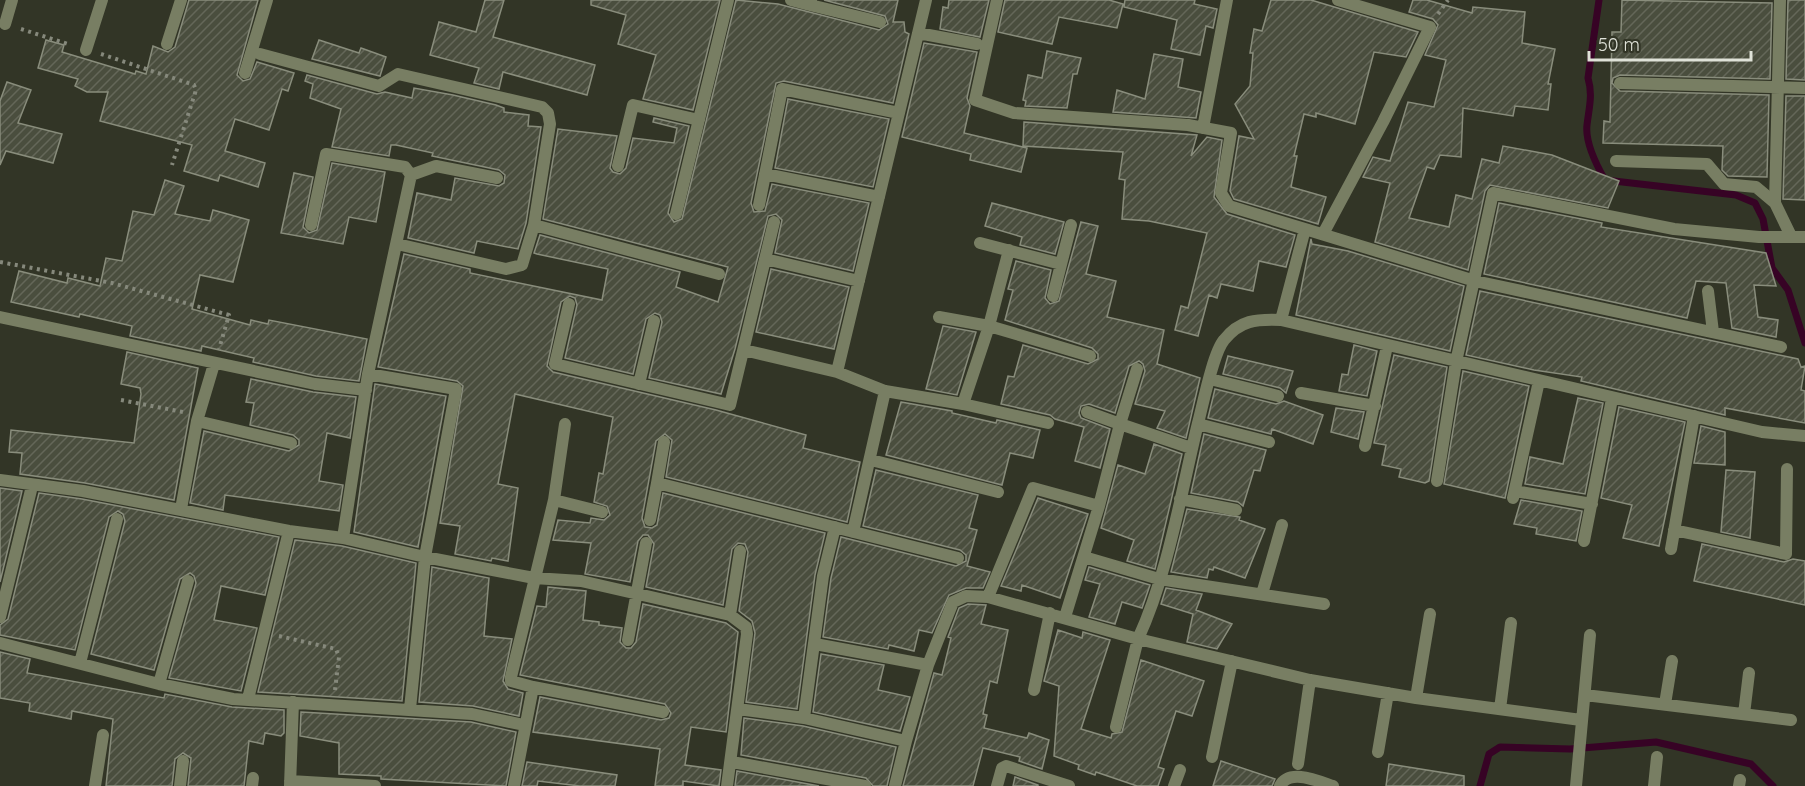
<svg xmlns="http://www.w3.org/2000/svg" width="1805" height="786" font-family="Quicksand,sans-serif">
<defs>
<pattern id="building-hatch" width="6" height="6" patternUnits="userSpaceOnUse" patternTransform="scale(1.5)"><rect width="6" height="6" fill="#4a4e3e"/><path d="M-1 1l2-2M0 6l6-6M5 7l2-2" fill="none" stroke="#646759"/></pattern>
</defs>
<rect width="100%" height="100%" fill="#323526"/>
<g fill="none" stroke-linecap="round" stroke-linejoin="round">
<path stroke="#370325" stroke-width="7" d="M1599,0l-11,78c5,17 1,30 -1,47 -2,17 10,41 18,55l131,15 19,8 8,16 9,49 16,22 17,53
M1480,786l9,-32 11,-7 70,2 86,-7 95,22 22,22"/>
</g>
<path fill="url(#building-hatch)" stroke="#898d7c" stroke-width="1.5" d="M189,0h69l-21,75 6,6 7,-2 7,-17 37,11 -6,18 -6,-2 -13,41 -34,-11 -10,32 40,12 -7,24 -38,-12 -2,6 -34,-10 8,-26 -92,-24 8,-29h-21l-12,-6 3,-7 -40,-11 8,-28 18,5 -2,7 73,22 1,-3 10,3 7,-28 15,6 7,-5z
M485,0h19l-11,37 102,28 -8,30 -84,-23 -4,17 -25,-6 5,-15 -49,-13 9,-33 37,10z
M591,0h129l-27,110 -50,-11 13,-44 -38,-11 8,-29 -35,-10z
M736,0l42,4 101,26 9,-6 -3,-8 -61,-16h74l-5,22h11l1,10 4,2 -16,69 -109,-22 -8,2 -25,120 3,9 11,-1 7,-27 97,19 -16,68 -78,-18 7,-33 -6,-6 -8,2 -33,133 -14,45 -72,-16 13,-56 -2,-7 -5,-2 -9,6 -13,55 -68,-16 12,-53 -2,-7 -5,-2 -9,6 -14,64 6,6 163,38 90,25 -3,13 57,14 -13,60 -181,-45 6,-37 -7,-6 -9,7 -14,77 3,9 7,1 5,-3 6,-32 162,40 -10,42 -18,134 -51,-7 9,-69 -3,-12 -13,-10 9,-59 -3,-8 -7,-1 -6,6 -9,56 -77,-18 8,-43 -6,-9h-5l-5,6 -8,41 -45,-8 6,-31 -38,-3 5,-20 32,3 1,-5 13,2 6,-5 -3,-9 -13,-4 5,-29 4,1 10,-57 -98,-23 -17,90 20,4 -10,73 -16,-3 -1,3 -36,-7 5,-28 -20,-3 23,-137 -6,-5 -79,-14 26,-113 66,15v4l132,27 6,-31 -71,-15 -3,-1 6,-18 140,37 -4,15 42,15 10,-35 -185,-48 15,-90 59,7 -7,32 3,4 7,2 6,-6 7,-30 41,5 3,-15 -24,-6 1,-4 35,8 -21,87 6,9 8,-3z
M949,0h40l-9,37 -40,-8 3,-22 5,1z
M1005,0h104l14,4 -6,24 -58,-11 -7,27 -54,-12z
M1125,0h70l-1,4 23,5 -4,19 -7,-2 -6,29 -29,-6 6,-29 -53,-13z
M1271,0h40l107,32 -12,25 -32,-5 -19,72 -39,-11v4l-12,-3 -10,42h3l-6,31 35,10 -8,27 -84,-25 -4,-8 9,-55 15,3 -19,-35 15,-18 3,-33h-3l4,-24 8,2z
M1413,0h14l45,13 1,-6 52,5 -3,31 33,6 -7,35h3l-3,26 -33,-4 -2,10 -50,-8 -2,49 -21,-2 -6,14 -7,-2 -18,51 40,9 7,-32 16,4 10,-40 17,4 4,-17 49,9 67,26 -11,27 -118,-23 -5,6 -17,79 -93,-28 15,-59 -27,-6 10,-20 17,4 18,-59 26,5 12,-47 -21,-5 13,-30 -5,-6 -24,-7z
M1622,0l150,3 -2,76 -150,-4 -7,3 -1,5 8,8 149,4 -2,82 -39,-1 -6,-6 1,-24 -120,-3 1,-22 6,1 2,-90h9z
M1788,0h17v80l-19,-1z
M319,40l40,13 2,-5 25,9 -6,19 -68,-17z
M924,43l53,9 -10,46 3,8 -6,27 63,15 -6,24 -51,-12 1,-6 -69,-17z
M1047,51l34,7 -4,16h-4l-6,34 -42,-2 1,-5 -3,-1 5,-25 14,3z
M1154,54l29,5 -5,28 23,5 -5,26 -83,-6 4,-22 28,9z
M307,75l70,19 8,-2 27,6 2,-10 39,7 43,10 8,3v4l25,3 -1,11 13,1 -15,96 -8,26 -41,-8 -3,12 -66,-15 9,-45 34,7 4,-22 44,8 5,-3 1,-8 -6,-5 -67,-14 1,-3 -37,-8h-5l-2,11 -57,-9 9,-38 -31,-11 3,-14 -8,-3z
M7,82l24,8 -13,33 44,11 -9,29 -47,-12 -6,14v-64z
M1786,96h19v104l-22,-1z
M788,99l101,20 -16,68 -98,-19z
M1024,122l173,13 -6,21 16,-19 15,3 -8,57 13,17 68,21 -9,32 -27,-6 -6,30 -32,-7 -4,14 -8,-3 -11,41 -23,-6 6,-24 7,2 19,-75 -58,-12 -27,-2 3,-39 -6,-1 4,-27 -100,-6z
M332,163l53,9 -9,50 -27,-5 -6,27 -62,-11 13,-60 19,4 -10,50 6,6 8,-3z
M165,180l19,6 -9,28 35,7 3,-11 36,10 -16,62 -33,-7 -8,34 58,16 1,-5 17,4 1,-4 98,19 -8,42 -43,-5 -63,-14 1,-4 -52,-12 -1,5 -71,-15 2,-10 -52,-12 -1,3 -68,-15 8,-31 48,12 1,-5 32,8 6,-28 16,3 11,-50 21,4z
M992,203l72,19 -9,32 -35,-9 2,-8 -37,-11z
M1499,203l103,20 -1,4 165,26 10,33 -22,-1 4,32 20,3 -2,17 -44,-9 -6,-45 -30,-2 -9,37 -203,-44z
M1081,222l17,4 -12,48 30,7 -9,36 57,13 -7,34 43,14 -14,60 -29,-10 8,-17 -30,-7 10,-33 -2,-7 -4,-3 -10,5 -14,47 -26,-9 -8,2 -2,7 2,5 29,11 -10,39 -25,-7 9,-34 -29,-8 -5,-4 -49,-11 7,-28 6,1 9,-32 65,19 10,-5v-5l-6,-6 -87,-28 8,-30 -5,-1 8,-28 35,9 -6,28 5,6 9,-3z
M1311,239l1,5 36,7 116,35 -14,65 -154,-36z
M771,269l78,18 -15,62 -78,-17z
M1480,291l318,68 3,8 4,-1 -4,24 4,1v32l-80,-15v7l-144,-34 1,-4 -48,-7 -68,-15z
M943,326l33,6 -19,63 -31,-6z
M1354,345l23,6 -10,45 -28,-5 3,-17 6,1z
M127,352l71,16 -24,132 -89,-17 -65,-9 2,-21 -13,-1 2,-22 123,13 7,-49 -1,-6 -19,-4z
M1394,355l53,12 -18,114 -4,2 -26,-6 2,-8 -19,-4 4,-20 -12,-2z
M1228,356l65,15 -7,22 -6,-5 -57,-14z
M1463,371l66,15 -24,112 -61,-14z
M251,379l62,13 43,5 -6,41 -23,-5 -8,48 24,4 -4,26 -114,-16 -2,15 -33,-7 14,-72 85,20 10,-6v-5l-6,-5 -43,-10 4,-22 -8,-1z
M375,384l71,12 -28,151 -64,-15z
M1215,389l61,15 8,-3 39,14 -10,29 -41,-15 -1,5 -63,-16z
M1578,398l25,5 -18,91 -60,-10 5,-27 33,7z
M901,402l51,9v2l44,10 1,-3 43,10 -7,28 -23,-5 -8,32 -116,-30z
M1619,407l66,15 -26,124 -36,-8 9,-33 -31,-7z
M1336,408l28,4 -6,27 -27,-7z
M1701,426l24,6v33l-31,-2z
M1204,434l62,16 -6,21 -6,-1 -11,36 -5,-4 -47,-9z
M1154,444l28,10 -27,115 -28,-8 7,-21 -33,-12 17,-63 27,9z
M876,470l102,25 -9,33 8,2 -10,36 23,6 -7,16h-17l-17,7 -17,38 -13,-3 -5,21 -25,-6 -1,4 -65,-12 8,-59 10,-41 115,29 10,-5v-6l-6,-5 -97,-24z
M1726,470l29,2 -5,66 -29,-6z
M0,488l22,3 -22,91z
M39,493l43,6 197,38 -14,58 -44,-9 -7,34 43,8 -16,63 -72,-13 27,-95 -2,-7 -4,-3 -10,6 -26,91 -63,-16 34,-133 -2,-7 -5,-3 -9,6 -34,133 -75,-15v-10l8,-6z
M1038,498l50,16 -28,84 -38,-13 -1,6 -20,-5z
M1521,500l61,11 -6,30 -40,-7 1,-6 -23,-4z
M1187,509l53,8 -1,3 26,9 -20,49 -31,-11 -1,3 -4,-1 -2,9 -36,-6z
M295,540l47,6 74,17 -14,138 -144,-9z
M1702,544l82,18 9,-3 12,2v44l-111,-24z
M432,567l57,11 -5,58 28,3 -9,42 5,8 15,4 -4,23 -46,-10 -54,-4z
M1089,567l61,18 -8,23 -20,-6 -7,22 -26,-7 11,-33 -15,-4z
M548,587l38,4 -3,29 16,2v3l23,3 -2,14 6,6h5l5,-6 7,-38 83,19 12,9 -12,100 -35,-5 -6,38 36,5 -2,16 -36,-5v5h-28l5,-37 -127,-17 7,-35 121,23 8,-2 2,-5 -6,-9 -145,-29 17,-69 9,1z
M1166,588l36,6 -6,16 36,14 -15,25 -30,-7 6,-28 -32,-10z
M968,604l18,1 -5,19 27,6 -11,53 -7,-2 -7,33 4,1 -3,13 43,10 2,-5 20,7 -7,29 -23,-8 1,-4 -37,-9 -10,38h-70l31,-113 8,2 9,-37 -3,-1 11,-29z
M1058,630l24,8 1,-6 27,8 -29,89 30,9 1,-4 10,-2 19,-72 63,21 -12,35 -16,-5 -18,56 6,2 -6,17h-21l-41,-14 -1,3 -17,-6 1,-4 -25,-9 5,-70 -15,-5z
M0,652l30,7 -3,14 137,25 1,-4 67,13 52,3v23l-3,3 -16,-3 -2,11 -14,-3 -5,45h-56l3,-28 -8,-5 -8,6 -3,27h-66l7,-67 -41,-8 -1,8 -42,-8 1,-8 -30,-5z
M821,654l63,11 -6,25 32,7 -10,34 -87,-19z
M301,712l170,10 45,10 -10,54 -125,-7v-3l-42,-2v-31l-39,-7z
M744,718l59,8 93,21 -9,39h-14l-7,-8 -125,-23z
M1221,761l54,18 -3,7h-59z
M527,762l90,13 -2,11h-35l-42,-5 -1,5h-15z
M1389,764l75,12v10h-78z
M737,771l82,15h-84z
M1015,777l23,8v1h-25z"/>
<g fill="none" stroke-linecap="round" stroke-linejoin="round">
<path stroke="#86897c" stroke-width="4" stroke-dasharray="3 4.5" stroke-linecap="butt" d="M1438,14l10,-14
M21,29l50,16
M101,54l93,31 2,5 -24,75
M0,262l112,21 117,32 -10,34
M121,400l62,12
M279,636l57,13 3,8 -4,33"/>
<path stroke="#787e63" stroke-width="12" d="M791,0l19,5 1,-5
M997,0l-22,100 39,13 174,12 43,8 -10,60 8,13 76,23 -24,91
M1780,0l-5,203 16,33
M810,5l70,17
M5,24l7,-24
M918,33l59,11
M167,44l14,-44
M86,50l16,-50
M260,54l119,32 19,-12 144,33 6,6 2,11 -16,101
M245,73l22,-73
M1620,83l185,5
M1203,128l24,-128
M1616,161l91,3 17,20 32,3 19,16
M618,166l15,-61 66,15
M765,174l114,23
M411,175l25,-9 61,12
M759,205l23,-116 117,24
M676,214l52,-214
M311,225l15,-71 79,13 6,8 -43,199 -25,164
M1305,229l170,52 306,66
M1323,234l60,-112 47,-95 -92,-27
M980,243l81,21
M397,244l109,25 16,-4 12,-40 185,49
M765,259l94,22
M1708,291l5,41
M1053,296l18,-71
M569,304l-14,60 175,41 44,-183
M0,317l315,67 51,6
M939,317l50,9 101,30
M744,350l93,22 48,19 78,13 26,-78 20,-76
M837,372l89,-372
M368,374l88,15 -31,168 -15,152
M1210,379l68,17
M639,384l15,-63
M1301,393l74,13
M963,404l85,19
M1087,412l33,12 17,-55
M197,421l94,22
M1198,424l71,18
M1365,446l22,-100
M871,460l127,32
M0,480l83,11 206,40 54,7 82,19 109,21 47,3 149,34 16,12 1,7 -20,152
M1437,481l19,-119 37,-169 181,36 85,8h46
M657,483l7,-41
M1515,491l77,13
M1513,498l26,-117
M1180,499l56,11
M554,500l11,-76
M1099,506l21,-82 71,24
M181,509l16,-88 17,-57
M650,520l7,-37 301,75
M1674,530l112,24 1,-85
M853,532l32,-141
M1584,541l28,-142
M1671,549l23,-133
M1084,557l75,22 165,25
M1262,594l20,-69
M988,597l45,-109 66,18 -34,111
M730,615l10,-64
M0,617l32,-131
M628,640l18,-97
M0,643l159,41 74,15 239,15 52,11
M815,644l113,21
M80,663l37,-144
M159,684l29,-103
M533,687l130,25
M1034,690l16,-77
M1585,695l206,25
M1416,698l14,-84
M248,699l41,-168
M1665,704l7,-43
M738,709l66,9 102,23 -11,45
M1500,709l11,-86
M1744,714l5,-41
M804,718l19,-142 12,-49
M1116,727l22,-88 172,41 106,18 165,22
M906,741l22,-76 25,-63 13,-6 22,1 150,42c30,-65 43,-146 60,-216 5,-19 15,-70 26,-83 16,-20 32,-21 57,-20l481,112 43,4
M1378,752l10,-59
M1212,757l20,-96
M732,762l133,24
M1298,764l12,-84
M290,781l85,5
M95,786l8,-51
M180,786l3,-25
M252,786l1,-8
M290,786l3,-84
M514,786l19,-99 -22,-6v-4l43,-177 48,12
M997,786l5,-18 4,-2 63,20
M1174,786l6,-16
M1280,786c9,-18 38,-5 53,0
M1576,786l14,-151
M1654,786l3,-29
M1739,786l1,-6"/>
</g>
<path d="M1589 51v9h162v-9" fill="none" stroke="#dfe2d8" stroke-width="3"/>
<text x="1598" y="51" font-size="18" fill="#dfe2d8" stroke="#323526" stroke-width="4.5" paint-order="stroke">50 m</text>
</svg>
